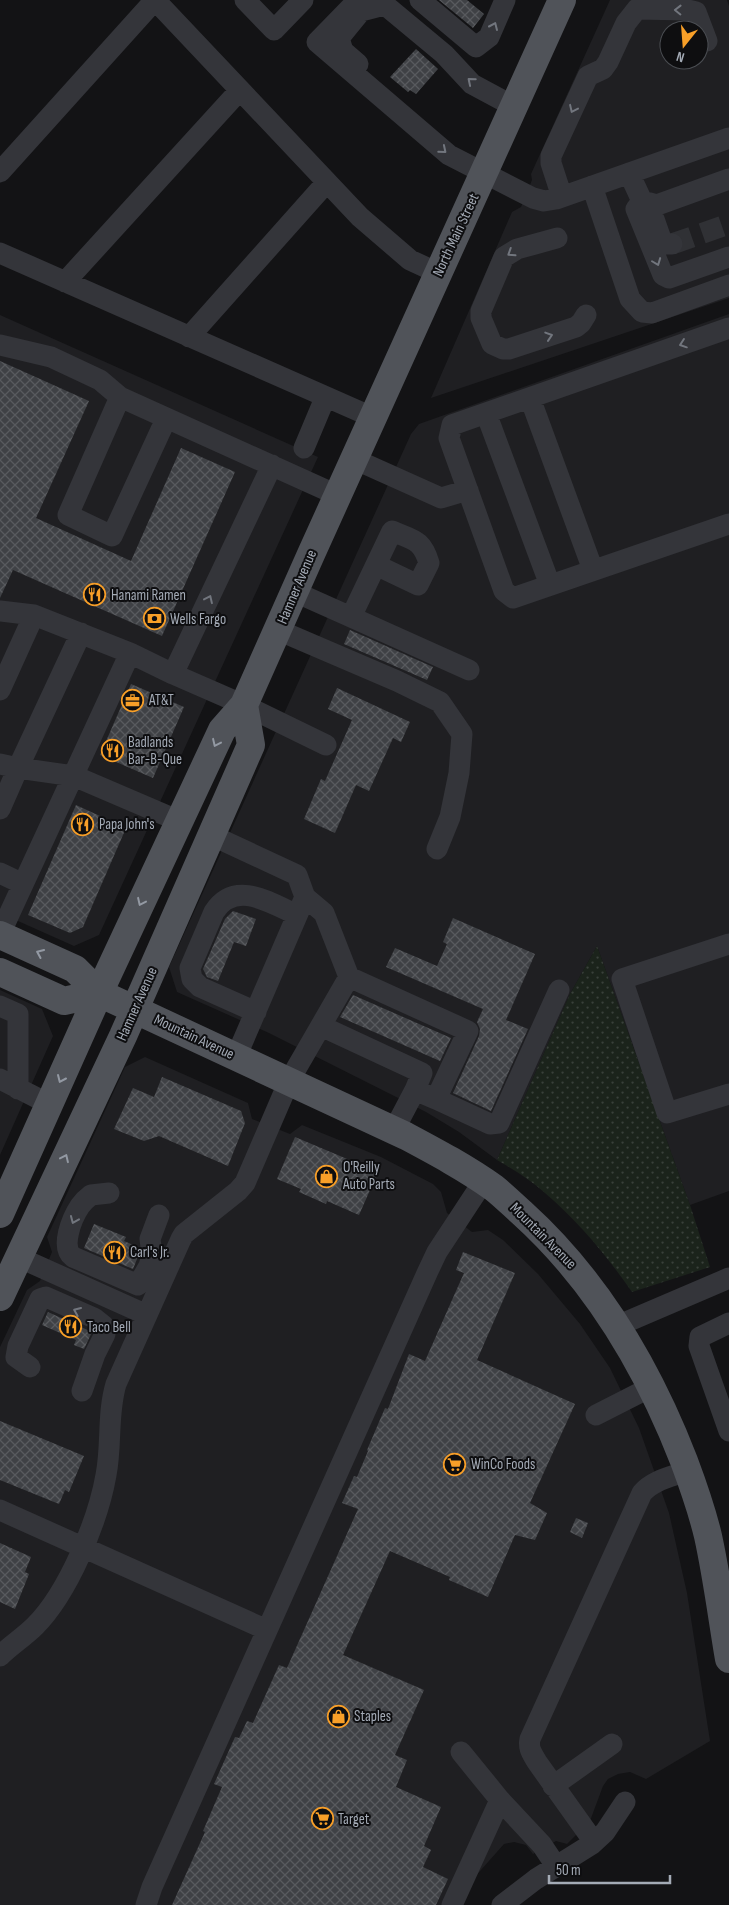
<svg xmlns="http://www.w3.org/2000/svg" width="729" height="1905" font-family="'Sofia Sans Condensed',sans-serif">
<defs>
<pattern id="grass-dots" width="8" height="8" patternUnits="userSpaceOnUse" patternTransform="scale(1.25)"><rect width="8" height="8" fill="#1b231b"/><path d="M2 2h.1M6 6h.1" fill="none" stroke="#39403a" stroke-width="1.8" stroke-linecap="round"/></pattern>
<pattern id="building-cross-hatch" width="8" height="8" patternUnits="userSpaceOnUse" patternTransform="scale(1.25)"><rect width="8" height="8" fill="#3f4145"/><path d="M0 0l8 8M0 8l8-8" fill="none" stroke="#585a5e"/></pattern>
</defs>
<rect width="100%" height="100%" fill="#131315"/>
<path fill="#1f1f22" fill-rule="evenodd" d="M610,0h117l2,6v292l-298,100 81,-186 9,-5 11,-27 -1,-6zM669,30h30v30h-30z
M729,314v877l-39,14 -93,-259 -27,48 -73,166 -38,-28 -33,-20 -157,-79 -92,-41 -8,-25 242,-533 8,-10z
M0,315l318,142 -219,478 -25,11 -74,-33z
M0,990l42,19 11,27 -53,119z
M145,1057l103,46 4,16 8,3 30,12 12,-9 79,32 52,27 8,8 6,21 25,19 16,-2 15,10 35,34 42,50 30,44 29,60 30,85 18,80 23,148 -64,38 -16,-7 -12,2 -10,5 -5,7 -13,35 -23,23 -11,-3 -23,13 -7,-9 -12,-3 -10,2 -31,35 -12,26h-461v-558l27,-57 13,-9 12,-29 -5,-15 78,-170z"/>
<path fill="url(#grass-dots)" d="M597,946l93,259 20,62 -78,25c-25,-36 -54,-71 -87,-99 -14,-13 -31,-23 -48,-33l73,-166z"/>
<path fill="url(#building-cross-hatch)" d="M439,0h28l17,14 -11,14z
M416,49l22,20 -22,25 -6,-4 -2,2 -18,-15z
M0,361l89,40 -53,117 95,43 50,-113 54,24 -73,164 -149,-66 -13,28z
M350,630l83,37 -6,13 -83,-36z
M131,684l53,23 -31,71 -53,-23z
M337,688l73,34 -9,20 -8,-4 -24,53 -13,-6 -21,48 -31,-14 17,-40 4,2 27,-61 -24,-11z
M76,805l50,23 -43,99 -13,6 -42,-18z
M233,911l23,8 -10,27 -12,-4 -16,39 -11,-4 -4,-8 22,-50z
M453,918l82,36 -29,66 22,9 -37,82 -38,-18 26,-57 1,-7 -3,-7 6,-13 -97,-42 9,-19 42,18 10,-22 -4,-2z
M353,995l98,43 -11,23 -100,-44z
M162,1077l79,34 4,12 -17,43 -69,-30 -15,5 -30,-12 19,-41 21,9z
M295,1137l83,35 -19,43 -32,-14 -1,3 -27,-12 2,-3 -24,-10z
M94,1224l32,13 -2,4 14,6 1,7 -6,15 -49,-21z
M463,1252l52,21 -38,87 98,44 -45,99 17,10 -12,27 -20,-5 -27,62 -39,-17 1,-3 -60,-26 -47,104 81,35 -29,65 12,5 -11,27 45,20 -17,39 7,4 -8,17 25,12 -12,26h-264l33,-73 -2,-1 19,-44 -8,-3 21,-47 4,1 8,-17 6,2 26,-58 8,3 71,-159 -16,-6 12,-27 3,1 11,-26 -1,-1 18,-42 3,1 21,-55 16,7 39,-88 -8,-3z
M48,1312l44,20 -8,17 -10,-4 2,-5 -34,-15z
M0,1421l84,35 -15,36 -4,-2 -6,14 -59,-24z
M576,1518l12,5 -6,15 -12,-6z
M0,1543l31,14 -6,15 4,2 -14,35 -15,-7z"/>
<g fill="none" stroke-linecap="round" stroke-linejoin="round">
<path stroke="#303135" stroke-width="21" stroke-dasharray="21 11" stroke-linecap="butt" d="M672,244l57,-20"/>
<path stroke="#34353a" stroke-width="21" d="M155,0l205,217 50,43 28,13
M245,0l29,30 29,-30
M358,0l-41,42 132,113 84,43 11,3 12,-2 173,-61
M379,0l65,54 28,30 41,22
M420,0l56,47 13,-10 16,-37
M358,64l-15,-13 -4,-13 22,-27 23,-6
M0,172l155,-172
M629,173l13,28 15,4 72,-26
M592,186l38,113 12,13 10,1 77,-28
M562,197l-11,-34v-7l37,-80 15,-7 5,-7 18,-39 11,-14 51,1 8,2 11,29
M642,201l-6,8 27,66 6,3 60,-21
M654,219l7,20 4,5h7
M557,238l-40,11 -13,8 -23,54v7l11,26 11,5h6l67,-22 5,-4 5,-8
M0,253l372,164
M65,282l175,-192
M729,328l-277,97 -3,13 55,153 9,7 216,-74
M189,337l138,-155
M0,345l51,12 49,23 20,17
M530,398l63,172
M486,413l64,172
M166,419l-54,117 -44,-21 52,-118 217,98
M304,448l21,-50
M354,459l87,39 27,-8
M295,592l56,25 41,-86c21,9 30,8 37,32l-11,22 -42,-20
M0,611l34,4 96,38 43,21 71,31 82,40
M351,617l118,53
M278,630l119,51 43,21 22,32 -3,39 -9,44 -13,32
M81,633l-63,135 56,8 105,45
M173,674l99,-209
M0,690l34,-75
M0,764l18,4 -18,41
M211,835l86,40 8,22
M0,873l23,11
M0,934l130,-281
M729,944l-107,35 45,134 62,-19
M0,1006l18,8v75
M256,1012l-56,-25 -8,-8 -2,-11 24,-56c21,-33 57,-9 83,3
M321,1026l101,47 -7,17
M236,1057l69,-160 19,16 25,64
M0,1079l49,25
M436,1099l54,25 9,-1 60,-133
M109,1193l-18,2c-4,3 -8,7 -11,11 -8,12 -20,41 -7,51l65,28 11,-19 3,-11 -2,-16 9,-24
M18,1257l129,58
M729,1323l-29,14 -1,9 30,85
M617,1326l112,-48
M30,1367l-14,-10 2,-11 22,-47 6,-2 48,21 10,8 1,8 -10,20 -13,37
M596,1415l55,-28
M0,1510l267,120
M0,1656c11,-11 24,-19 35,-30 33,-33 63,-105 71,-151 6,-30 1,-61 10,-91l65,-145 3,-5 54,-43 7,-8 44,-102 60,-104 119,54 -32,68 -21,-9 -21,40
M553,1786l59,-42
M500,1800l42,45 14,21
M594,1842l-57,-80c-5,-9 -9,-13 -7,-23l112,-246c11,-13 29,-16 45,-22
M146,1905l6,-18 276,-616 9,-19 46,-70
M452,1905l48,-105 -39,-48
M502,1905l34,-26 56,-35 13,-12 20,-30"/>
<path stroke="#505359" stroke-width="28" d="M0,935l75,34 24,24
M0,972l64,29 35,-8 307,143c30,16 60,32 88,52 10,8 19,17 28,25 74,67 126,155 162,248 9,24 18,50 24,75 9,41 14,82 21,123
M0,1214l99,-221 123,-263 22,-25 68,-153 250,-552
M0,1297l123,-261 128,-291 -7,-40"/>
</g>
<defs><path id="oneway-chevron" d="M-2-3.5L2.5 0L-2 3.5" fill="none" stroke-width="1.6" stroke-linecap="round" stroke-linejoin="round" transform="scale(1.25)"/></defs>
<g stroke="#72767e">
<use href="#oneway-chevron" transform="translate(678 10) rotate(-179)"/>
<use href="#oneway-chevron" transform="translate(494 26) rotate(-66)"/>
<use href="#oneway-chevron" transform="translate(471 81) rotate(-140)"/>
<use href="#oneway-chevron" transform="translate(573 109) rotate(115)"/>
<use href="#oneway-chevron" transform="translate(443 150) rotate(40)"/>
<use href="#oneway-chevron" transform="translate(511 253) rotate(147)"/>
<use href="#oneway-chevron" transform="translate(657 262) rotate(69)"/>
<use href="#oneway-chevron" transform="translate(549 336) rotate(-18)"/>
<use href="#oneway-chevron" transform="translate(683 344) rotate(161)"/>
<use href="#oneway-chevron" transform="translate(209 599) rotate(-65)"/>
<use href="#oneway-chevron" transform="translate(74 1220) rotate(113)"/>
<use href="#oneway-chevron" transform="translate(77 1311) rotate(-157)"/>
</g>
<g stroke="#9399a3">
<use href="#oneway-chevron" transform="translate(216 743) rotate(115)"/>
<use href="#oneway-chevron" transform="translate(141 902) rotate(115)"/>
<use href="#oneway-chevron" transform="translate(40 953) rotate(-156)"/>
<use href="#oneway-chevron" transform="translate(61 1079) rotate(114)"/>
<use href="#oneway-chevron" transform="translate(65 1158) rotate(-65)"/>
</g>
<defs>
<symbol id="restaurant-ring" viewBox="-11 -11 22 22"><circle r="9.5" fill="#0e0e10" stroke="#f89f28" stroke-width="1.5"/><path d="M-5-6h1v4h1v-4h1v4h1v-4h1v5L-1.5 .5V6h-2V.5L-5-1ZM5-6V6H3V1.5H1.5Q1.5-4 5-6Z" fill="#f89f28"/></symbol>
<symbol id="bank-ring" viewBox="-11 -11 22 22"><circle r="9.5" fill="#0e0e10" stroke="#f89f28" stroke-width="1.5"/><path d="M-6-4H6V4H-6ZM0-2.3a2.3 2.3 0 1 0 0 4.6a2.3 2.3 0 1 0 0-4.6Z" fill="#f89f28"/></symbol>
<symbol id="office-ring" viewBox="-11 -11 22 22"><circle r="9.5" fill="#0e0e10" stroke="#f89f28" stroke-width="1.5"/><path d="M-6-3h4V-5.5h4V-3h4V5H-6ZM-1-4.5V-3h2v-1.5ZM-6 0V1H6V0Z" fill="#f89f28"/></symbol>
<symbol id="shop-ring" viewBox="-11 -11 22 22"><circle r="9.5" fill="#0e0e10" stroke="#f89f28" stroke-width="1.5"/><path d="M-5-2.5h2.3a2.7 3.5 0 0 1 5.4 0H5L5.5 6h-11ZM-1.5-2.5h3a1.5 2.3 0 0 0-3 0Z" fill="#f89f28"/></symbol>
<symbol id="supermarket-ring" viewBox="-11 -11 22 22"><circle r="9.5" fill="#0e0e10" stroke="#f89f28" stroke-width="1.5"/><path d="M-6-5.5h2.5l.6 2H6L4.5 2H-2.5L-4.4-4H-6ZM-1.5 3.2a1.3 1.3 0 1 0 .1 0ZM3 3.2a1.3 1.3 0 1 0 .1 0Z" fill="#f89f28"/></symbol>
</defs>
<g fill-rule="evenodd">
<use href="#restaurant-ring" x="82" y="582" width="25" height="25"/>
<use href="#bank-ring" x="142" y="606" width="25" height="25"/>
<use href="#office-ring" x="120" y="688" width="25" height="25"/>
<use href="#restaurant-ring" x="100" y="738" width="25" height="25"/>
<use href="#restaurant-ring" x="70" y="812" width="25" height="25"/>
<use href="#shop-ring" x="314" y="1164" width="25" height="25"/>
<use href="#restaurant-ring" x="102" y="1240" width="25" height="25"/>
<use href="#restaurant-ring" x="58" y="1314" width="25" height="25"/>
<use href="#supermarket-ring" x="442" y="1452" width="25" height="25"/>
<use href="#shop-ring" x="326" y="1704" width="25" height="25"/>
<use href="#supermarket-ring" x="310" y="1806" width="25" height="25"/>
</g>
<g text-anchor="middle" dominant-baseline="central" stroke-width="4" stroke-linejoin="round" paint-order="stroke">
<g font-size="15" fill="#a4abb6" stroke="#0e0e10">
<text transform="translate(456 235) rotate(-65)">North Main Street</text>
<text transform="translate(297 587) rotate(-67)">Hamner Avenue</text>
<text transform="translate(137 1004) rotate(-66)">Hamner Avenue</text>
<text transform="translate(194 1037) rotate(25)">Mountain Avenue</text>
<text transform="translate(543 1236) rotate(45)">Mountain Avenue</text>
</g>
<g font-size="15" fill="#a4abb6" stroke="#0e0e10" text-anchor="start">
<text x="111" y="595">Hanami Ramen</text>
<text x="170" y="619">Wells Fargo</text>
<text x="149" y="700">AT&amp;T</text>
<text x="128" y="742">Badlands<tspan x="128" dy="17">Bar-B-Que</tspan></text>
<text x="99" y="824">Papa John's</text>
<text x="343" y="1167">O'Reilly<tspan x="343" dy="17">Auto Parts</tspan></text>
<text x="130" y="1252">Carl's Jr.</text>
<text x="87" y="1327">Taco Bell</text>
<text x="471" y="1464">WinCo Foods</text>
<text x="354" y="1716">Staples</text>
<text x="338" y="1819">Target</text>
</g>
</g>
<g transform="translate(684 45) rotate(197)"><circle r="24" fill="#0e0e10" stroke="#4a4d52"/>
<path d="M0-4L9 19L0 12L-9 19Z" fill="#f89f28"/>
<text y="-8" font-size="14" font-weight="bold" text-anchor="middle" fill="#a4abb6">N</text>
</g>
<path d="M549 1875v8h121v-8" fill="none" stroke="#a4abb6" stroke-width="2.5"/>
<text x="556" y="1875" font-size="15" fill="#a4abb6" stroke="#0e0e10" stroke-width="4" paint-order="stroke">50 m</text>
</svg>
